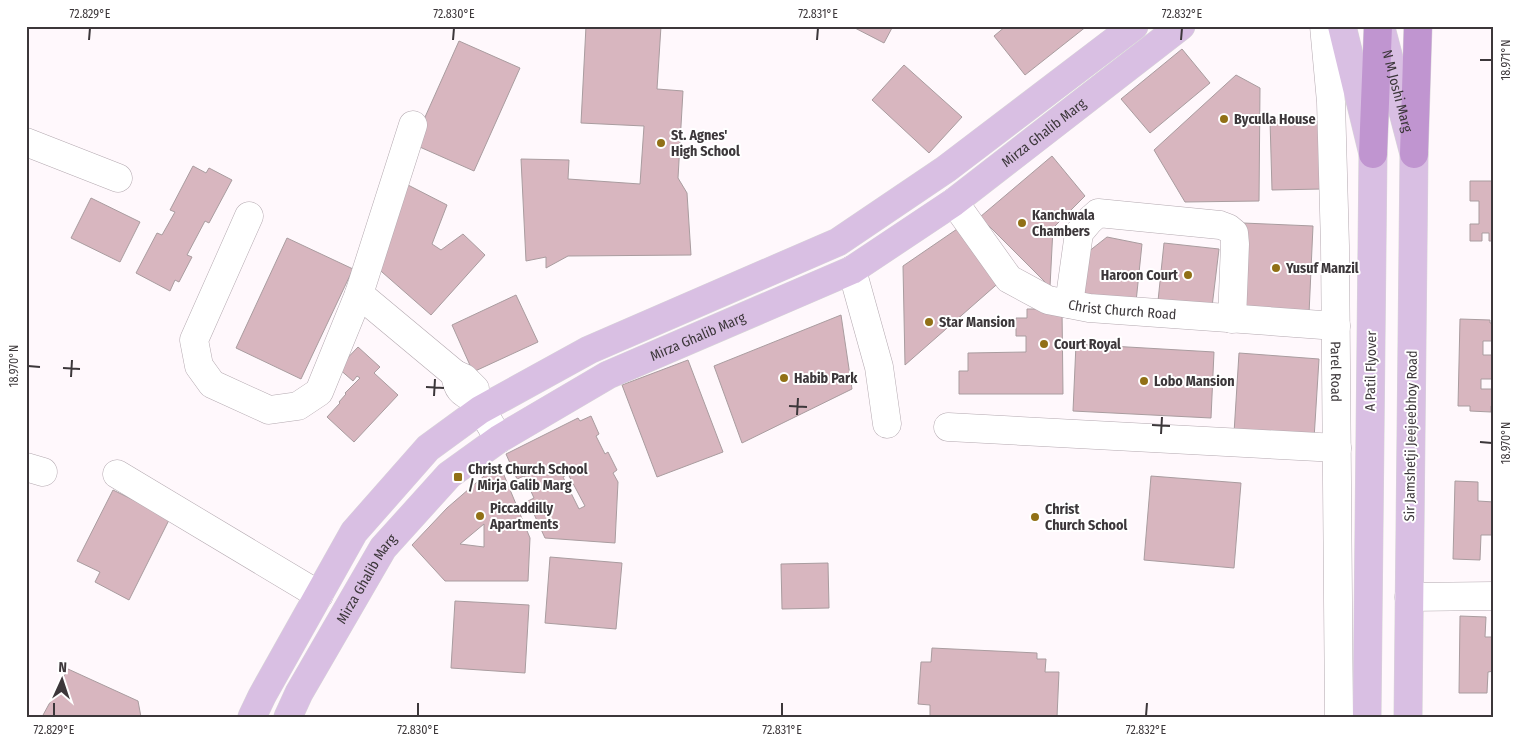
<svg xmlns="http://www.w3.org/2000/svg" width="1520" height="743" viewBox="0 0 1520 743" font-family="'Fira Sans Condensed',sans-serif">
<style>
.building{fill:#d8b6bf;stroke:#a99c9f;fill-rule:evenodd}
.lines{fill:none;stroke-linecap:round;stroke-linejoin:round}
.minor-casing{stroke:#b4a9b0;stroke-width:29}
.major-casing{stroke:#d8d7d8;stroke-width:29}
.highway-casing{stroke:#d8d7d8;stroke-width:29}
.minor{stroke:#fff;stroke-width:28}
.major{stroke:#d9bfe3;stroke-width:28}
.highway{stroke:#c095d0;stroke-width:28}
.ticks{fill:none;stroke:#3c373a;stroke-width:2}
.poi-dot{fill:#917016;stroke:#fff;stroke-width:2}
.labels{text-anchor:middle;dominant-baseline:central;stroke-width:4;stroke-linejoin:round;paint-order:stroke}
.street-label{font-size:14px;fill:#3c373a;stroke:#fff}
.poi-label{font-size:14px;font-weight:bold;fill:#3c373a;stroke:#fff;text-anchor:start}
.neatline{fill:none;stroke:#3c373a;stroke-width:2}
.ticks-label{font-size:12px;text-anchor:middle;fill:#3c373a}
</style>
<rect width="100%" height="100%" fill="#fff8fc"/>
<g class="building">
<path d="M 586,26 L 661,26 L 657,89 L 683,91 L 678,178 L 687,193 L 691,255 L 568,256 L 546,268 L 546,257 L 526,261 L 521,159 L 569,160 L 568,179 L 640,184 L 644,126 L 581,123 Z"/>
<path d="M 851,26 L 893,26 L 884,43 Z"/>
<path d="M 1006,26 L 1087,26 L 1025,75 L 994,36 Z"/>
<path d="M 459,41 L 520,68 L 474,171 L 413,144 Z"/>
<path d="M 1182,49 L 1210,83 L 1150,133 L 1121,99 Z"/>
<path d="M 904,65 L 962,117 L 929,153 L 872,100 Z"/>
<path d="M 1236,75 L 1260,88 L 1259,201 L 1185,202 L 1154,150 Z"/>
<path d="M 1320,118 L 1322,189 L 1272,190 L 1270,120 Z"/>
<path d="M 1052,156 L 1085,196 L 1053,228 L 1050,287 L 980,217 Z"/>
<path d="M 193,166 L 206,173 L 209,168 L 232,180 L 209,223 L 205,221 L 187,255 L 192,257 L 179,282 L 175,280 L 170,291 L 136,273 L 157,233 L 162,235 L 175,212 L 170,210 Z"/>
<path d="M 1470,181 L 1494,181 L 1494,241 L 1489,241 L 1489,233 L 1482,233 L 1482,241 L 1470,241 L 1470,224 L 1479,224 L 1479,201 L 1470,201 Z"/>
<path d="M 408,185 L 447,205 L 432,244 L 441,250 L 463,234 L 485,255 L 431,315 L 374,265 Z"/>
<path d="M 91,198 L 140,222 L 120,262 L 71,238 Z"/>
<path d="M 1243,223 L 1313,226 L 1309,314 L 1239,311 Z"/>
<path d="M 960,227 L 1003,279 L 905,365 L 903,266 Z"/>
<path d="M 1107,237 L 1142,244 L 1136,302 L 1084,296 L 1088,252 Z"/>
<path d="M 287,238 L 353,269 L 301,379 L 236,348 Z"/>
<path d="M 1164,243 L 1219,249 L 1212,307 L 1158,301 Z"/>
<path d="M 516,295 L 538,342 L 473,372 L 452,325 Z"/>
<path d="M 1027,309 L 1062,309 L 1063,394 L 959,394 L 959,371 L 968,371 L 968,353 L 1026,352 L 1026,336 L 1016,336 L 1016,318 L 1027,318 Z"/>
<path d="M 841,315 L 852,389 L 742,443 L 714,366 Z"/>
<path d="M 1460,319 L 1490,320 L 1490,323 L 1493,323 L 1492,341 L 1483,341 L 1483,355 L 1494,355 L 1494,379 L 1481,379 L 1481,389 L 1494,389 L 1494,406 L 1491,406 L 1491,412 L 1470,411 L 1470,406 L 1458,406 Z"/>
<path d="M 1076,344 L 1214,352 L 1211,418 L 1073,411 Z"/>
<path d="M 358,347 L 380,367 L 374,373 L 398,395 L 354,442 L 327,417 L 340,403 L 339,402 L 346,394 L 345,393 L 360,378 L 357,376 L 353,381 L 338,368 Z"/>
<path d="M 1239,353 L 1319,359 L 1314,439 L 1234,433 Z"/>
<path d="M 688,360 L 723,452 L 657,477 L 622,385 Z"/>
<path d="M 591,416 L 599,434 L 596,436 L 605,454 L 608,452 L 617,470 L 613,473 L 618,482 L 615,543 L 545,538 L 528,501 L 534,498 L 524,476 L 517,479 L 506,454 L 578,418 L 580,421 ZM 568,474 L 585,506 L 579,509 L 563,477 Z"/>
<path d="M 499,463 L 530,538 L 528,581 L 445,581 L 412,545 L 447,508 ZM 484,524 L 484,547 L 460,544 Z"/>
<path d="M 1151,476 L 1241,483 L 1234,568 L 1144,560 Z"/>
<path d="M 1455,481 L 1478,482 L 1478,501 L 1494,502 L 1494,535 L 1481,535 L 1480,560 L 1453,559 Z"/>
<path d="M 113,490 L 170,518 L 129,600 L 95,582 L 100,572 L 77,561 Z"/>
<path d="M 550,557 L 622,563 L 616,629 L 545,623 Z"/>
<path d="M 828,563 L 829,608 L 782,609 L 781,564 Z"/>
<path d="M 455,601 L 529,605 L 525,673 L 451,668 Z"/>
<path d="M 1460,616 L 1486,617 L 1485,637 L 1494,637 L 1494,671 L 1488,672 L 1487,693 L 1459,693 Z"/>
<path d="M 932,648 L 1037,653 L 1037,659 L 1046,659 L 1045,672 L 1059,672 L 1057,717 L 930,717 L 930,705 L 918,704 L 921,662 L 931,662 Z"/>
<path d="M 68,669 L 138,701 L 141,717 L 42,717 Z"/>
</g>
<g class="lines">
<g class="minor-casing">
<g id="minor">
<path id="s1" d="M 1324,26 L 1331,102 L 1335,246 L 1339,717"/>
<path d="M 26,142 L 118,178"/>
<path id="s2" d="M 954,202 L 1009,279 L 1048,300 L 1089,308 L 1336,326"/>
<path d="M 249,216 L 194,340 L 199,366 L 212,384 L 269,410 L 298,406 L 319,392 L 359,294 L 413,125"/>
<path d="M 852,270 L 879,367 L 887,424"/>
<path d="M 359,294 L 455,374"/>
<path d="M 1069,304 L 1079,233 L 1089,221 L 1098,213 L 1220,225 L 1228,228 L 1234,233 L 1235,244 L 1232,319"/>
<path d="M 475,399 C 461,393 457,389 455,374 L 464,378 L 475,389 L 475,399 L 499,439"/>
<path d="M 948,427 L 1337,448"/>
<path d="M 26,467 L 43,472"/>
<path d="M 117,474 L 319,595"/>
<path d="M 1409,597 L 1494,596"/>
</g>
</g>
<g class="major-casing">
<g id="major">
<path d="M 1342,26 L 1373,154 L 1367,717"/>
<path id="s3" d="M 1381,28 L 1414,154 L 1408,717"/>
<path d="M 252,717 L 262,696 L 354,532 L 428,448 L 480,410 L 589,350 L 838,242 L 946,169 L 1134,26"/>
<path id="s4" d="M 288,717 L 299,693 L 383,548 L 449,475 L 499,439 L 608,375 L 852,270 L 954,202 L 1181,26"/>
</g>
</g>
<g class="highway-casing">
<g id="highway">
<path d="M 1373,154 L 1378,26"/>
<path d="M 1414,154 L 1418,26"/>
</g>
</g>
<use href="#minor" class="minor"/>
<use href="#major" class="major"/>
<use href="#highway" class="highway"/>
</g>
<path class="ticks" d="M 89,40 L 90,28M 453,40 L 454,28M 817,40 L 818,28M 1181,40 L 1182,28M 1480,60 L 1492,60M 28,366 L 40,367M 63,368 L 80,369M 71,377 L 72,360M 426,387 L 444,388M 434,396 L 435,379M 789,406 L 807,407M 797,415 L 798,398M 1152,425 L 1170,426M 1161,434 L 1162,417M 1480,442 L 1492,443M 54,716 L 54,703M 418,716 L 418,703M 782,716 L 782,703M 1146,716 L 1147,703"/>
<g class="poi-dot">
<circle cx="1224" cy="119" r="5"/>
<circle cx="661" cy="143" r="5"/>
<circle cx="1022" cy="223" r="5"/>
<circle cx="1276" cy="268" r="5"/>
<circle cx="1188" cy="275" r="5"/>
<circle cx="929" cy="322" r="5"/>
<circle cx="1044" cy="344" r="5"/>
<circle cx="784" cy="378" r="5"/>
<circle cx="1144" cy="381" r="5"/>
<rect x="453" y="472" width="10" height="10" rx="2.5"/>
<circle cx="480" cy="516" r="5"/>
<circle cx="1035" cy="517" r="5"/>
</g>
<g class="labels">
<g class="street-label">
<text stroke="none"><textPath href="#s3" startOffset="65">N M Joshi Marg</textPath></text>
<text stroke="none"><textPath href="#s4" startOffset="982">Mirza Ghalib Marg</textPath></text>
<text stroke="none"><textPath href="#s2" startOffset="214">Christ Church Road</textPath></text>
<text stroke="none"><textPath href="#s4" startOffset="578">Mirza Ghalib Marg</textPath></text>
<text transform="translate(1371 371) rotate(-89)">A Patil Flyover</text>
<text stroke="none"><textPath href="#s1" startOffset="346">Parel Road</textPath></text>
<text transform="translate(1411 436) rotate(-89)">Sir Jamshetji Jeejeebhoy Road</text>
<text stroke="none"><textPath href="#s4" startOffset="159">Mirza Ghalib Marg</textPath></text>
</g>
<g class="poi-label">
<text x="1234" y="119">Byculla House</text>
<text x="671" y="135">St. Agnes'<tspan x="671" dy="16">High School</tspan></text>
<text x="1032" y="215">Kanchwala<tspan x="1032" dy="16">Chambers</tspan></text>
<text x="1286" y="268">Yusuf Manzil</text>
<text x="1178" y="275" text-anchor="end">Haroon Court</text>
<text x="939" y="322">Star Mansion</text>
<text x="1054" y="344">Court Royal</text>
<text x="794" y="378">Habib Park</text>
<text x="1154" y="381">Lobo Mansion</text>
<text x="468" y="469">Christ Church School<tspan x="468" dy="16">/ Mirja Galib Marg</tspan></text>
<text x="490" y="508">Piccaddilly<tspan x="490" dy="16">Apartments</tspan></text>
<text x="1045" y="509">Christ<tspan x="1045" dy="16">Church School</tspan></text>
</g>
</g>
<rect width="1520" height="743" fill="none" stroke="#ffffff" stroke-width="55"/>
<g transform="translate(62 680) rotate(3)" stroke="#ffffff" stroke-width="4" paint-order="stroke">
<path d="M0-4L9 19L0 12L-9 19Z" fill="#3c373a"/>
<text y="-8" font-size="14" font-weight="bold" text-anchor="middle" fill="#3c373a">N</text>
</g>
<rect x="28" y="28" width="1464" height="688" class="neatline"/>
<g class="ticks-label">
<text x="90" y="18">72.829°E</text>
<text x="454" y="18">72.830°E</text>
<text x="818" y="18">72.831°E</text>
<text x="1182" y="18">72.832°E</text>
<text transform="translate(1506 60) rotate(-90)" y="4">18.971°N</text>
<text transform="translate(14 366) rotate(-90)" y="4">18.970°N</text>
<text transform="translate(1506 443) rotate(-90)" y="4">18.970°N</text>
<text x="54" y="734">72.829°E</text>
<text x="418" y="734">72.830°E</text>
<text x="782" y="734">72.831°E</text>
<text x="1146" y="734">72.832°E</text>
</g>
</svg>
